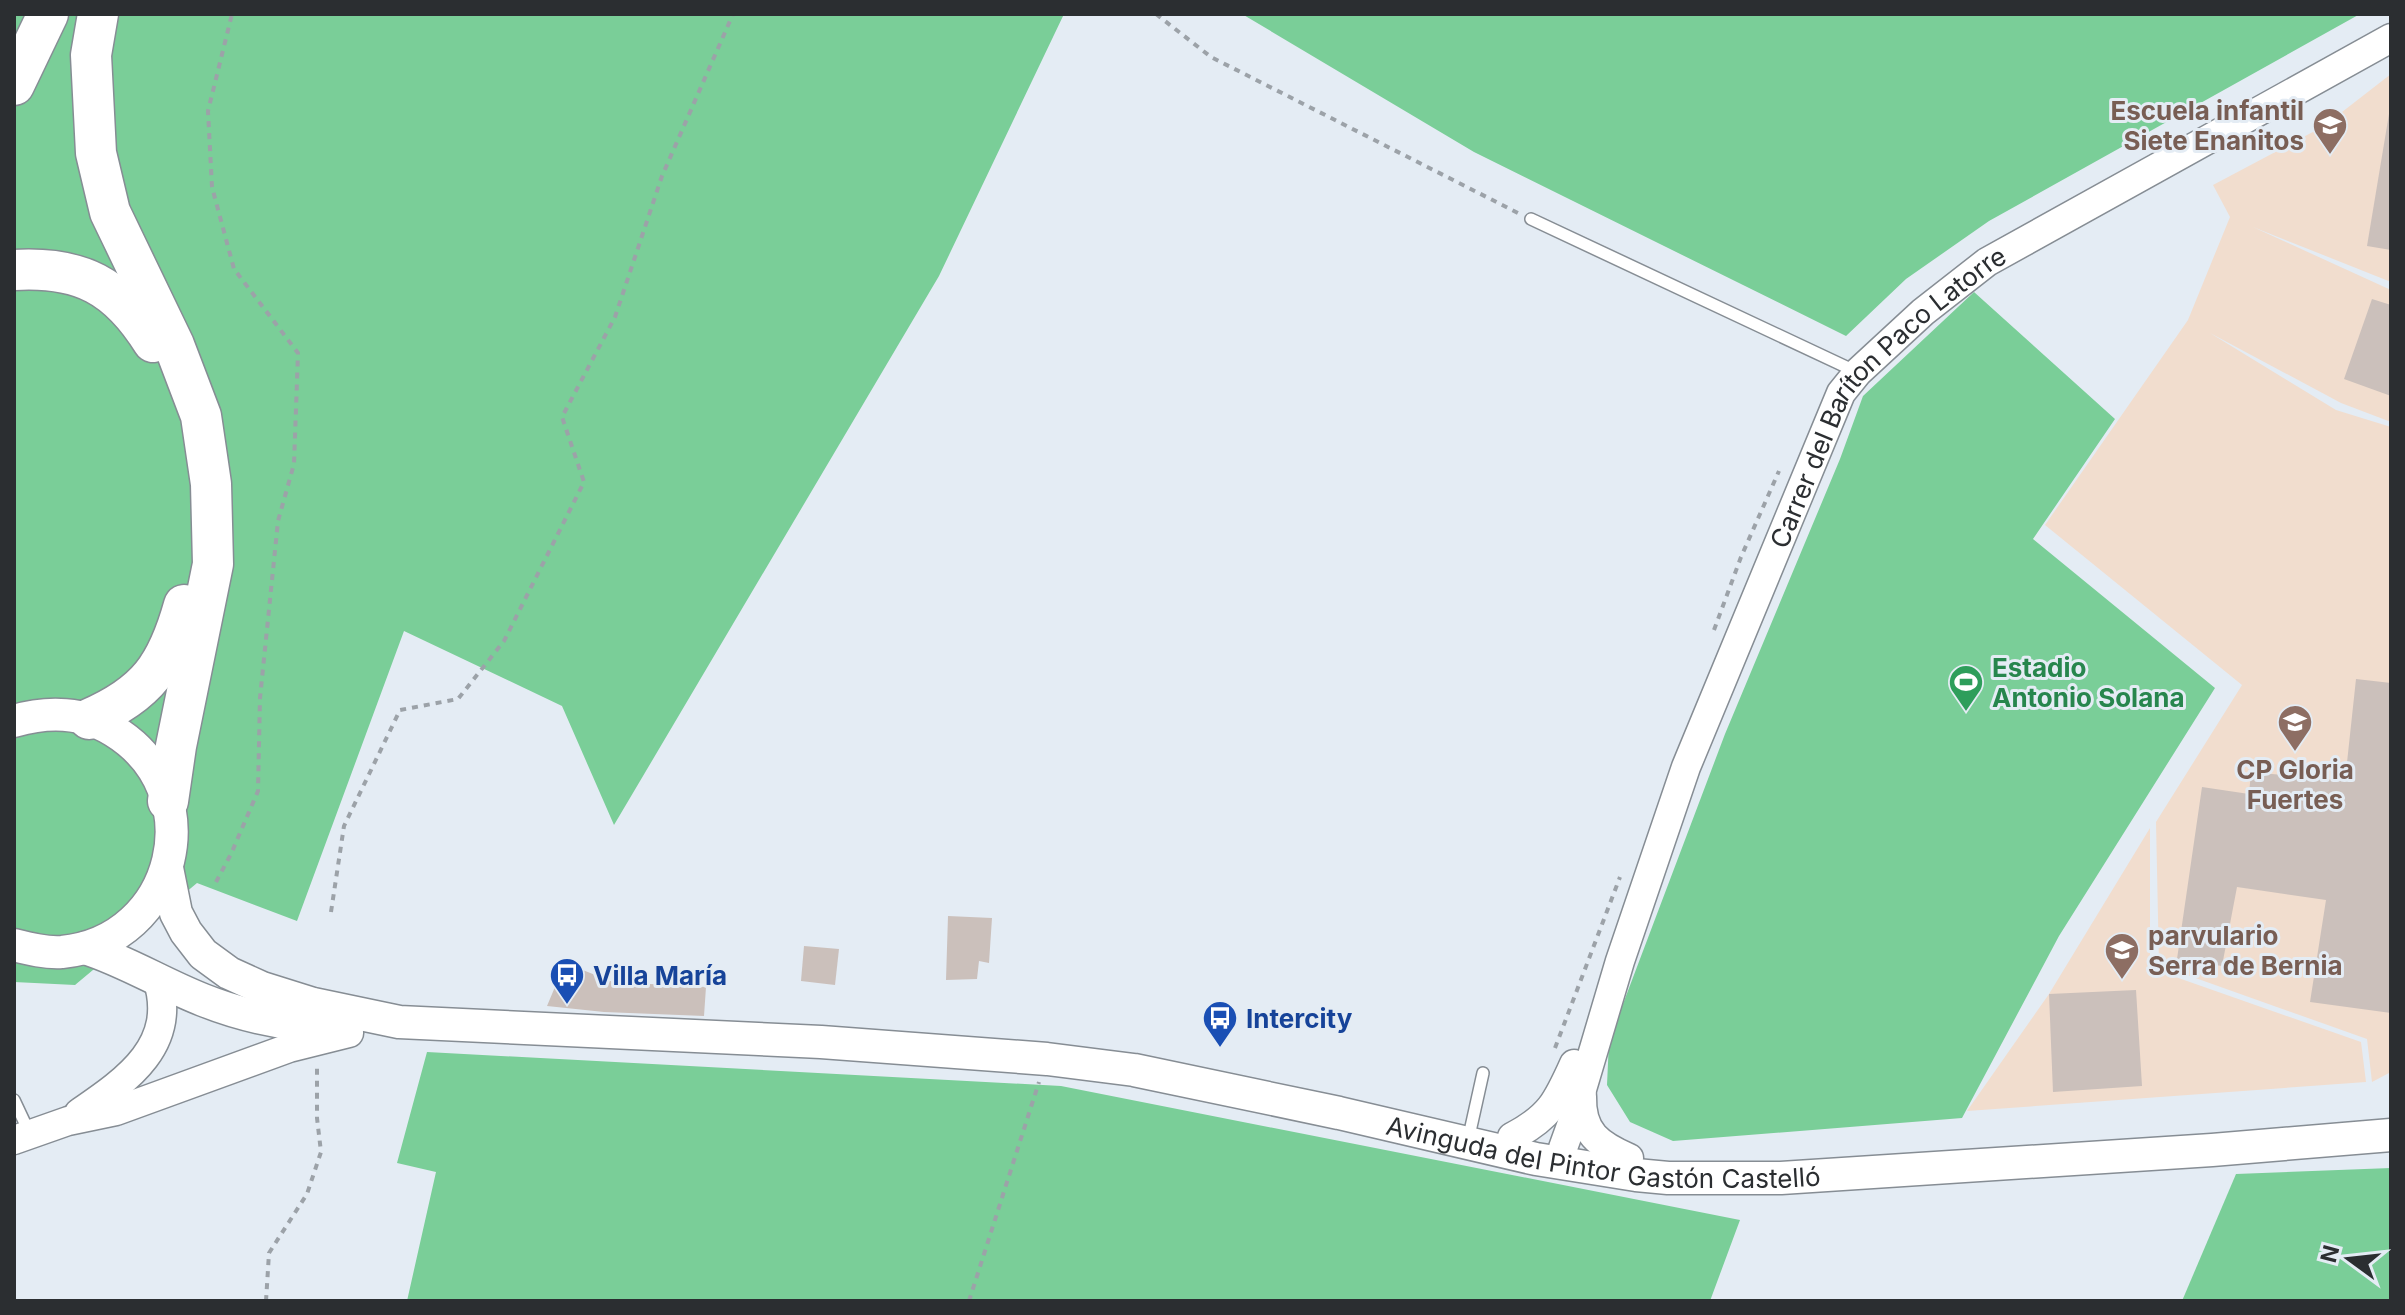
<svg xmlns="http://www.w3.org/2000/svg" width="2405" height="1315" viewBox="0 0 2405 1315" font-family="Inter,sans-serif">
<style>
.education{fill:#f1ddce}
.green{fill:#7ace98}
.building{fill:#cbc0bb}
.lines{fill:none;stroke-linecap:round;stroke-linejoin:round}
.service-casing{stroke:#868d94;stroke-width:14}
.tertiary-casing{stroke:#868d94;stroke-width:31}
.secondary-casing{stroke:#868d94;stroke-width:35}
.motorway-casing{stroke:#868d94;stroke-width:43}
.path{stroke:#9ca2a8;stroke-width:4;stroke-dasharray:6 6;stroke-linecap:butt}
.service{stroke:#fff;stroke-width:11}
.tertiary{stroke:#fff;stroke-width:28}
.secondary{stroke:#fff;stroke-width:32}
.motorway{stroke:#fff;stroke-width:40}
.labels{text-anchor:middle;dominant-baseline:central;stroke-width:6;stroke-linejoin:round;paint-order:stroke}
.education-label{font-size:26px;font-weight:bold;fill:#785e54;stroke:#e4ecf4;text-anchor:end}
.street-label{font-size:26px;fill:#2b2e31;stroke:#e4ecf4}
.leisure-label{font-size:26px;font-weight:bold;fill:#27864d;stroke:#e4ecf4;text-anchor:start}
.transit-label{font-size:26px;font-weight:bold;fill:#164399;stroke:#e4ecf4;text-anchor:start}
</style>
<rect width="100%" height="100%" fill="#e4ecf4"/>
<g class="education">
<path d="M 2391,74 L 2391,282 L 2253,227 L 2391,290 L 2391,422 L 2341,403 L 2210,333 L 2336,410 L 2391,427 L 2391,1072 L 2372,1082 L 2367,1039 L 2159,965 L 2156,822 L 2242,685 L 2045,525 L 2188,320 L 2230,217 L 2213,185 L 2324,126 Z"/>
<path d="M 2150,828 L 2150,968 L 2361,1042 L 2366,1082 L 1967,1111 L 2049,994 Z"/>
</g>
<g class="green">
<path d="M 14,14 L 1064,14 L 939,276 L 614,825 L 562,706 L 404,631 L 297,921 L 197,883 L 75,985 L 14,982 Z"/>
<path d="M 1242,14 L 2360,14 L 1989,221 L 1906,279 L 1846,336 L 1474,152 Z"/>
<path d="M 1974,292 L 2115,419 L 2033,539 L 2215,688 L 2059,936 L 1962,1118 L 1673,1141 L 1630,1122 L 1607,1085 L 1609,1041 L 1725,734 L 1840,459 L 1863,396 Z"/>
<path d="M 427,1052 L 1061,1086 L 1740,1220 L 1710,1301 L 407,1301 L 436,1172 L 397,1163 Z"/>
<path d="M 2391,1168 L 2391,1301 L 2182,1301 L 2236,1174 Z"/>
</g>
<g class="building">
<path d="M 2389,114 L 2391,114 L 2391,250 L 2367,246 Z"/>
<path d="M 2372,299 L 2391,305 L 2391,396 L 2344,379 Z"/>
<path d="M 2356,679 L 2391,683 L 2391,1013 L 2310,1002 L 2326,900 L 2237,887 L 2222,966 L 2177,959 L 2202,787 L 2249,794 L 2251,772 L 2345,781 Z"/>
<path d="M 948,916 L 992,918 L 989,963 L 979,961 L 977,979 L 946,980 Z"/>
<path d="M 804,946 L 839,949 L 835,985 L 801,981 Z"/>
<path d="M 565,963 L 613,982 L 706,987 L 704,1016 L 604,1012 L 547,1006 Z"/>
<path d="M 2136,990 L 2142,1086 L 2053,1092 L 2049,994 Z"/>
</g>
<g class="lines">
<g class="service-casing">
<g id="service">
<path d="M 1531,219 L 1857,372"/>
<path d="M 14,1100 L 30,1134"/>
<path d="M 1471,1127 L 1483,1073"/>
</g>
</g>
<g class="tertiary-casing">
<g id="tertiary">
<path d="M 1582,1096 C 1581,1133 1599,1145 1629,1158"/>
<path d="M 79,1113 C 127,1080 179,1045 157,978"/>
<path d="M 1512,1137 C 1550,1117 1557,1102 1574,1064"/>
<path d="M 14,1140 L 68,1121 L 116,1111 L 289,1048 L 349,1033"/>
<path id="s1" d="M 1563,1148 L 1572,1123 L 1620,961 L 1686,767 L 1841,393 L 1858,372 L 1923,312 L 1987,262 L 2391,38"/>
</g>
</g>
<g class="secondary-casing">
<g id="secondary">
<path d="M 14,721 C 48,711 84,712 114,731 C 213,792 177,941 62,952 C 46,953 30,949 14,945"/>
<path id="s2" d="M 167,868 L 176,913 L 186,932 L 203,954 L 229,973 L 262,988 L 313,1004 L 399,1022 L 821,1042 L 1047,1059 L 1134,1070 L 1339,1113 L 1536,1159 L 1636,1175 L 1668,1178 L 1781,1178 L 2212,1150 L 2391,1135"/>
<path d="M 85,948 C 126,961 162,984 203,1000 C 248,1018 298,1027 347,1028"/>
</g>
</g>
<g class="motorway-casing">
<g id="motorway">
<path d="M 98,14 L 91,55 L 96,153 L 110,212 L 174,345 L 201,416 L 211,484 L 213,564 L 176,746 L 168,801"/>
<path d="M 14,85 L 48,14"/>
<path d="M 14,270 C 81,266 118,286 153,342"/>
<path d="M 89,719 C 147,694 167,666 184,605"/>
</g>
</g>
<g class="path">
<path d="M 1156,14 L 1211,57 L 1518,213"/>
<path d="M 1714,630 L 1741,557 L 1779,471"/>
<path d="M 216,882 L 231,854 L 258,791 L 260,698 L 278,521 L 294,464 L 298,353 L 234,269 L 212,187 L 208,111 L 232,14"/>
<path d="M 331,912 L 344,826 L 400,710 L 458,699 L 504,641 L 584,482 L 562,417 L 615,317 L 662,176 L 733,14"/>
<path d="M 1555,1048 L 1620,877"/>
<path d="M 266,1301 L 269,1253 L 307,1194 L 321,1152 L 317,1118 L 317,1065"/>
<path d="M 969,1301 L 1039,1082"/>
</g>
<use href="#service" class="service"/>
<use href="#tertiary" class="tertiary"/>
<use href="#secondary" class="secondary"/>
<use href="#motorway" class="motorway"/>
</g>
<defs>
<g id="school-pin" transform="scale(1.8)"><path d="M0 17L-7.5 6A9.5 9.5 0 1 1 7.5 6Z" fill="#8d6e63" stroke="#e4ecf4"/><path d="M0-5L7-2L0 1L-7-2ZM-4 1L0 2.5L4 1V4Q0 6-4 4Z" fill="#fff"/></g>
<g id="stadium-pin" transform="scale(1.8)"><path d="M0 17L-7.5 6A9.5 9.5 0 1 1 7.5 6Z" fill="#2e9e5b" stroke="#e4ecf4"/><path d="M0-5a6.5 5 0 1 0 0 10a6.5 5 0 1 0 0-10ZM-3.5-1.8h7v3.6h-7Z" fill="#fff"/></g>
<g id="bus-pin" transform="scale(1.8)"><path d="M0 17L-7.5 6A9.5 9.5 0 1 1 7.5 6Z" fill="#1a4fb4" stroke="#e4ecf4"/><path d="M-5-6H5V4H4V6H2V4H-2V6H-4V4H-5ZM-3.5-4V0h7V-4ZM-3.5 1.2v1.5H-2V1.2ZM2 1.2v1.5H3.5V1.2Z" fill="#fff"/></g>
</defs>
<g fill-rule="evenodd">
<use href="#school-pin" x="2330" y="125"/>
<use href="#stadium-pin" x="1966" y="682"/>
<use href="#school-pin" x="2295" y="722"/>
<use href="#school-pin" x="2122" y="950"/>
<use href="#bus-pin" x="567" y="975"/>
<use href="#bus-pin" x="1220" y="1018"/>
</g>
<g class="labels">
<g class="education-label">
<text x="2304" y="110">Escuela infantil<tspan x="2304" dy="30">Siete Enanitos</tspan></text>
<text x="2295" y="769" text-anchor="middle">CP Gloria<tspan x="2295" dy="30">Fuertes</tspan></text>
<text x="2148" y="935" text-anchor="start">parvulario<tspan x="2148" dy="30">Serra de Bernia</tspan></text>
</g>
<g class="street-label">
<text stroke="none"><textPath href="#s1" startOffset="830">Carrer del Baríton Paco Latorre</textPath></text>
<text stroke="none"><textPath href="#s2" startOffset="1520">Avinguda del Pintor Gastón Castelló</textPath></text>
</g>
<g class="leisure-label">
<text x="1992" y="667">Estadio<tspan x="1992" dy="30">Antonio Solana</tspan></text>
</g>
<g class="transit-label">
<text x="593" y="975">Villa María</text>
<text x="1246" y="1018">Intercity</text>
</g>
</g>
<rect width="2405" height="1315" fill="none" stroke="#2b2e31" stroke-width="32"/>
<g transform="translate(2349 1259) rotate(285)" stroke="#e4ecf4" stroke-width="6" paint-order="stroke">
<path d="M0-6L14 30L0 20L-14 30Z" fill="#2b2e31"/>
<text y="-12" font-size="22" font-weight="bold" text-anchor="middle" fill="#2b2e31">N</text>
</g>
</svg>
